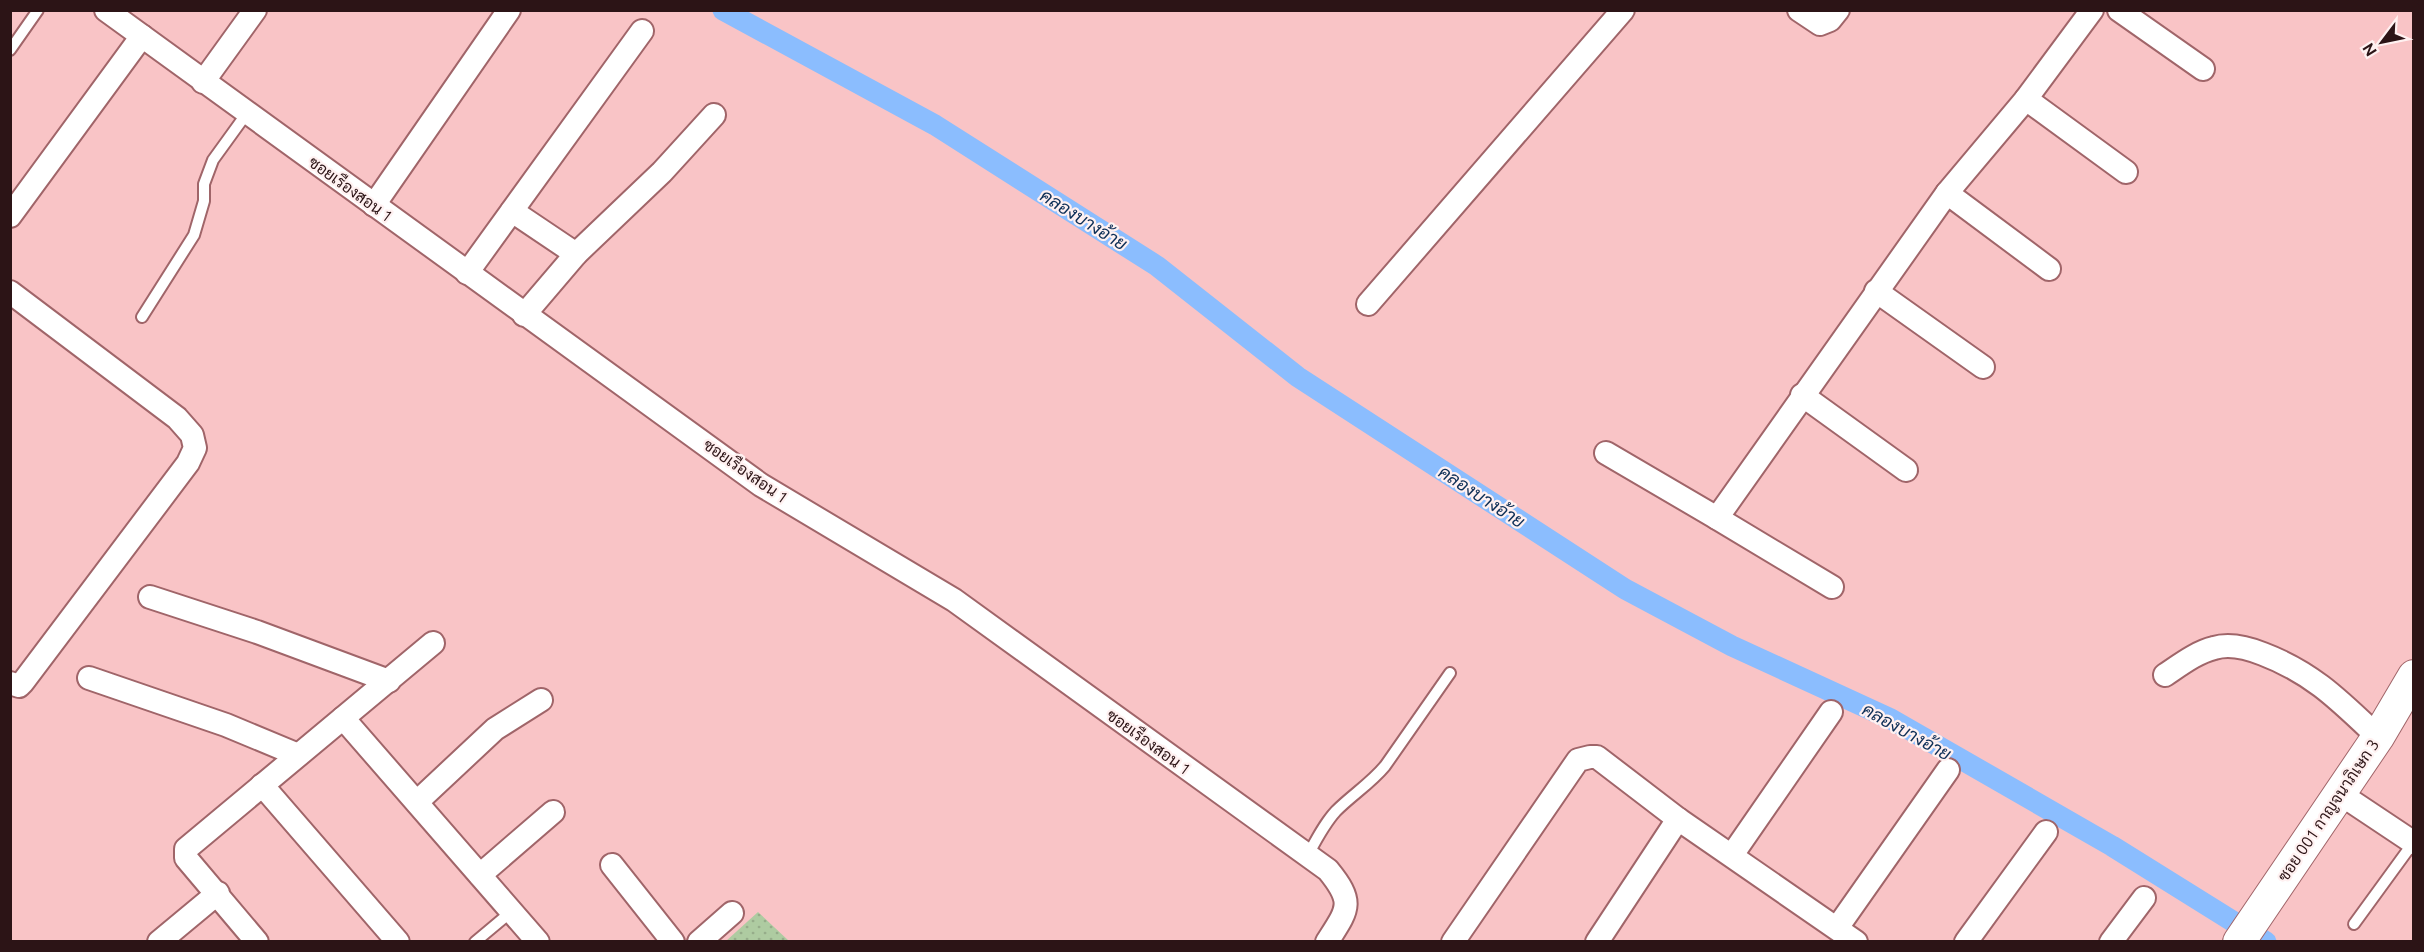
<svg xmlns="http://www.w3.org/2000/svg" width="2424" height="952" viewBox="0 0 2424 952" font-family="Ubuntu,Sarabun,sans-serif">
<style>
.grass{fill:url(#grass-dots)}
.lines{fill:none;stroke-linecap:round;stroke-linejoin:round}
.canal{stroke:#8bbdfe;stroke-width:21}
.lane-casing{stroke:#a06569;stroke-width:14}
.street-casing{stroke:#a06569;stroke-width:26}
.secondary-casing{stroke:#a06569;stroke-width:34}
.lane{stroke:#fff;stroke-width:10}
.street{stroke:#fff;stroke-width:22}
.secondary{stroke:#fff;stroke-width:32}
.labels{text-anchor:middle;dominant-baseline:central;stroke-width:4.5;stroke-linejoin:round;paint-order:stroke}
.street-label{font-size:16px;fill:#2c1416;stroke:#fff1f1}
.water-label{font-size:18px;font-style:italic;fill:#0e2f57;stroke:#fff1f1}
</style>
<defs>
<pattern id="grass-dots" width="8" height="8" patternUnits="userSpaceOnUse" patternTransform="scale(1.5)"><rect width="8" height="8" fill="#aecba1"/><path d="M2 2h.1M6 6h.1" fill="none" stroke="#96ad8a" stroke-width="1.8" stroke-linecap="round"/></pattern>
</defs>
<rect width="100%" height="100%" fill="#f9c4c6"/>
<path class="grass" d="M 758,912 L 789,941 L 726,941 Z"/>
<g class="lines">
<path class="canal" d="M 723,10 L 935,125 L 1157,266 L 1298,377 L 1625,589 L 1732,646 L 1891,719 L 2112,846 L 2266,942"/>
<g class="lane-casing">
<g id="lane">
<path d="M 10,50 L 38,10"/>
<path d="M 142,317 L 194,235 L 204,201 L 204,184 L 213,160 L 247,113"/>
<path d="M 1308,855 C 1316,840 1324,824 1336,811 C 1352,795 1371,783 1385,766 L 1450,673"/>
<path d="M 2354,924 L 2413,843"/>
<path d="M 475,942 L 512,911"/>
</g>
</g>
<g class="street-casing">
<g id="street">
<path d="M 106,10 L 761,485 L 954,600 L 1328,870 C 1355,903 1348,909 1327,942"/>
<path d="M 1799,10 L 1820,24 L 1830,20 L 1838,10"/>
<path d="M 2119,10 L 2203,69"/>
<path d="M 203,82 L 255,10"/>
<path d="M 2026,99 L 2126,172"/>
<path d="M 1947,193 L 2049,269"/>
<path d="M 374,205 L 509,10"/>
<path d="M 512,211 L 576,254"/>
<path d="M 10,216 L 142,36"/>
<path d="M 467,273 L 642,31"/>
<path d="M 1876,291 L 1983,367"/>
<path d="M 10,292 L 177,418 L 192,435 L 195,448 L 188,463 L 23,682 L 19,686 L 10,683"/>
<path d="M 1368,304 L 1623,10"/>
<path d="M 524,315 L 576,254 L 662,172 L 714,115"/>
<path d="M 1802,395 L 1906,470"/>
<path d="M 1606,453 L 1717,518"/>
<path d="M 1832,587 L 1717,518 L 1947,193 L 2026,99 L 2092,10"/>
<path d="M 150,597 L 257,632 L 389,681"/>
<path d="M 2165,675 C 2180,665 2197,652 2214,648 C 2230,643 2248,648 2263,654 C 2313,673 2340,701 2378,737"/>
<path d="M 89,678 L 226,725 L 298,755"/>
<path d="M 343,718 L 538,942"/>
<path d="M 262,785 L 398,942"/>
<path d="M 2339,793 L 2414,843"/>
<path d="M 417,802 L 495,729 L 541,700"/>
<path d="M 1732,855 L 1831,712"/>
<path d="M 612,865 L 673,942"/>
<path d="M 480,875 L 553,812"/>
<path d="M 1837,928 L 1948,770"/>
<path d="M 159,942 L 218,893"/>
<path d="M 257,942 L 186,858 L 186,849 L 433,643"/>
<path d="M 699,942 L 732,913"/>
<path d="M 1453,942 L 1578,760 L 1590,757 L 1597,757 L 1678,819 L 1856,942"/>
<path d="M 1597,942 L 1678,819"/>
<path d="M 1966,942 L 2046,832"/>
<path d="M 2111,942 L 2144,898"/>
</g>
</g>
<g class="secondary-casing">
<path id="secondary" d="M 2239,942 L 2378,737 L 2414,676"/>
</g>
<use href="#lane" class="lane"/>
<use href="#street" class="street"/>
<use href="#secondary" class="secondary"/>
</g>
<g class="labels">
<g class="street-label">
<text transform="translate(351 189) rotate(36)">ซอยเรืองสอน 1</text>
<text transform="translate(746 471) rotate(35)">ซอยเรืองสอน 1</text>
<text transform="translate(1149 742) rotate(36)">ซอยเรืองสอน 1</text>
<text transform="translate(2328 810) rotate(-56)">ซอย 001 กาญจนาภิเษก 3</text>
</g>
<g class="water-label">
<text transform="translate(1084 219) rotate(32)">คลองบางอ้าย</text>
<text transform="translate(1482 496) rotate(33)">คลองบางอ้าย</text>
<text transform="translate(1907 731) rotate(29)">คลองบางอ้าย</text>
</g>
</g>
<rect width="2424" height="952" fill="none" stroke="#2c1416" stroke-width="24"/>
<g transform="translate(2382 42) rotate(238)" stroke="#fff1f1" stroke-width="4.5" paint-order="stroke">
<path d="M0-4.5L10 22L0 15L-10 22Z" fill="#2c1416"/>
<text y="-9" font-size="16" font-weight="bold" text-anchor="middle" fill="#2c1416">N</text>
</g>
</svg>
